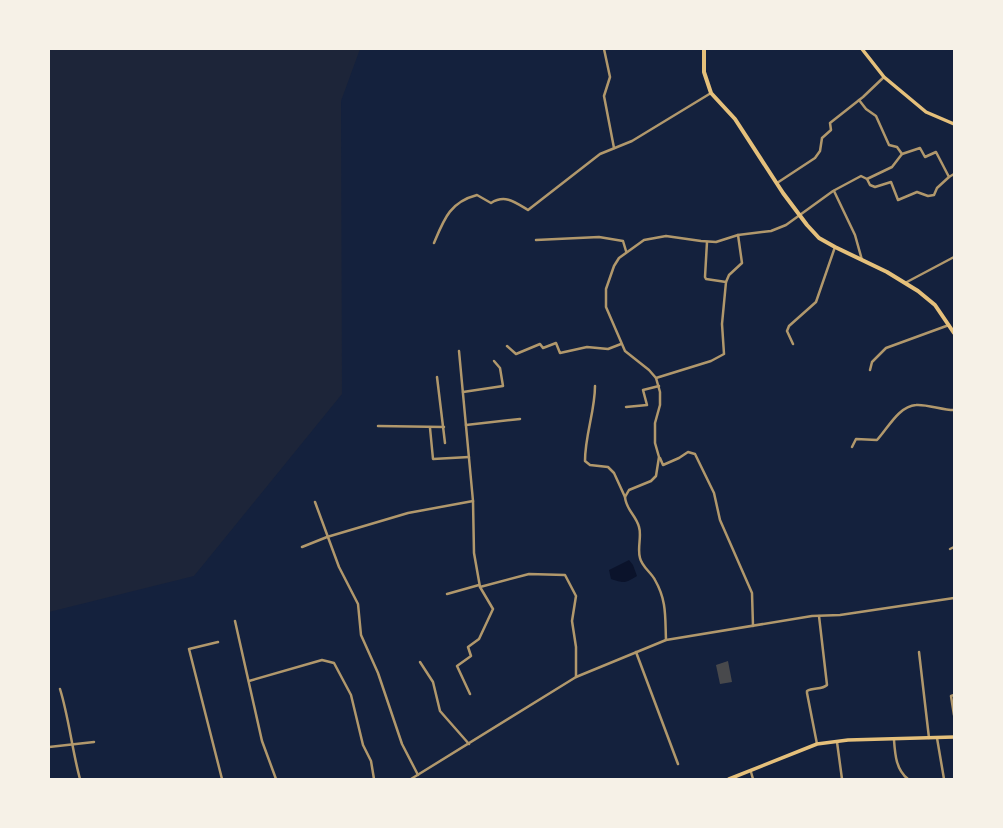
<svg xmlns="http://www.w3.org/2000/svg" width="1003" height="828" viewBox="0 0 1003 828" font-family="Poppins,sans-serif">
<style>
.green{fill:#1d2539}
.water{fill:#0b132b}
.building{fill:#48494c}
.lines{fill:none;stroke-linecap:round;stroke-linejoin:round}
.minor{stroke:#b1986c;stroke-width:2.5}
.secondary{stroke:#e5c07b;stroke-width:3.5}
.primary{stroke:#e5c07b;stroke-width:4}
</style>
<rect width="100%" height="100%" fill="#14213d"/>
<path class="green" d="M 49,49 L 360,49 L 341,101 L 342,394 L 194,576 L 49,612 Z"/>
<path class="water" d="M 629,560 L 633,565 L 637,576 C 624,584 624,583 611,579 L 609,570 Z"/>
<path class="building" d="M 728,661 L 732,682 L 720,684 L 716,665 Z"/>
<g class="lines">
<g class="minor">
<path d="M 604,49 L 610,77 L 604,96 L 614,148"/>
<path d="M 859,100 L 866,109 L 876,116 L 889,145 L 897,147 L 902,154"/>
<path d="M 867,179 L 870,185 L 875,187 L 891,182 L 898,200 L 917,192 L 928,196 L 934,195 L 937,188 L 949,177"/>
<path d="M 777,183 L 815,158 L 820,151 L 822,138 L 831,130 L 830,123 L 863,97 L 884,77"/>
<path d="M 834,191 L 855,235 L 862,260"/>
<path d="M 536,240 L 599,237 L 623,241 L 626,251"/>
<path d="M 434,243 C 444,219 450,202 477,195 L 491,203 C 505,194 515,202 528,210 L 600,154 L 632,141 L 711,93"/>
<path d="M 726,282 L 729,275 L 742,263 L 738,235"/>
<path d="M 905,283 L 954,257"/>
<path d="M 793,344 L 787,331 L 789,326 L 816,302 L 835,247"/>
<path d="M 507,346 L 516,354 L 540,344 L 543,348 L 556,343 L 560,353 L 587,347 L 608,349 L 621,344"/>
<path d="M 459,351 L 473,501 L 474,553 L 480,587 L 493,609 L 479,639 L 468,647 L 471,656 L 457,666 L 470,694"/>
<path d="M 870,370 L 872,362 L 886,348 L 949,325"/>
<path d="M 437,377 L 445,443"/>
<path d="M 656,378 L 711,361 L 724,354 L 722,324 L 726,282 L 706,279 L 705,277 L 707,242"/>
<path d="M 595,386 C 595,411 585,435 585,461 L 590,465 L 608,467 L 614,473 L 625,497"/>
<path d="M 463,392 L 503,386 L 500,368 L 494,361"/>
<path d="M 626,407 L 647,405 L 643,390 L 659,386"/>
<path d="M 466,425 L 520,419"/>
<path d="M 378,426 L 444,427"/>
<path d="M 430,428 L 433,459 L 469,457"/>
<path d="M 852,447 L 856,439 L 877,440 C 888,428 899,406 916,405 C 927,404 942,410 954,410"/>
<path d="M 660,458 L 663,465 L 679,458 L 688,452 L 695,454 L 714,493 L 720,520 L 752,593 L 753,626"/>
<path d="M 315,502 L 339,567 L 358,604 L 361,635 L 378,673 L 402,744 L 418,775"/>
<path d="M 302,547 L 327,537 L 408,513 L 473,501"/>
<path d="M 950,549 L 954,547"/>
<path d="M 480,587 L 529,574 L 565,575 L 576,596 L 572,621 L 576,647 L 576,677"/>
<path d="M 447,594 L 479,585"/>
<path d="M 235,621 L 262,741 L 276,779"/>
<path d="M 666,640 C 665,617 667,601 655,580 C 651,572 642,567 640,558 C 637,548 642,536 639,527 C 636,515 626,510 625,497 L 629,490 L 651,481 L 656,476 L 659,457 L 655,443 L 655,423 L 660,405 L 660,392 L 656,378 L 649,370 L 625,351 L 606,307 L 606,289 L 614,266 L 619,258 L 644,240 L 666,236 L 701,241 L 716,242 L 738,235 L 771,231 L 786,225 L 833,191 L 861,176 L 867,179 L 892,167 L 902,154 L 920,148 L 925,157 L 936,152 L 949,177 L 954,174"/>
<path d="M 218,642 L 189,649 L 222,779"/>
<path d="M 636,652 L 678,764"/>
<path d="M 919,652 L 929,738"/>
<path d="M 420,662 L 433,682 L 440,711 L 469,744"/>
<path d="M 249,681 L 322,660 L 334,663 L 351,695 L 363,745 L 371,761 L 374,779"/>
<path d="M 60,689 C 69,718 72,750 80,779"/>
<path d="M 954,695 L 951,696 L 954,715"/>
<path d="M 937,738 L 944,779"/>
<path d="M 894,740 C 895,754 896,770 908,779"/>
<path d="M 837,742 L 842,779"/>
<path d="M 817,744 L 807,693 L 807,691 C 813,687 822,690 827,685 L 819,616"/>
<path d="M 49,747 L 94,742"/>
<path d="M 751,772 L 753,779"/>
<path d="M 411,779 L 576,677 L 666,640 L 812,616 L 840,615 L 954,598"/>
</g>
<g class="secondary">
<path d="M 862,49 L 884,77 L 926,112 L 954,124"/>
<path d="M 729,779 L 817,744 L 848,740 L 954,737"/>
</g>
<path class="primary" d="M 704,49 L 704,72 L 711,93 L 735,119 L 783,193 L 807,225 L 819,238 L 835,247 L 887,272 L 918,291 L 935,305 L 954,333"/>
</g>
<rect width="1003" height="828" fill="none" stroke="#f6f1e7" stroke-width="100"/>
</svg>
